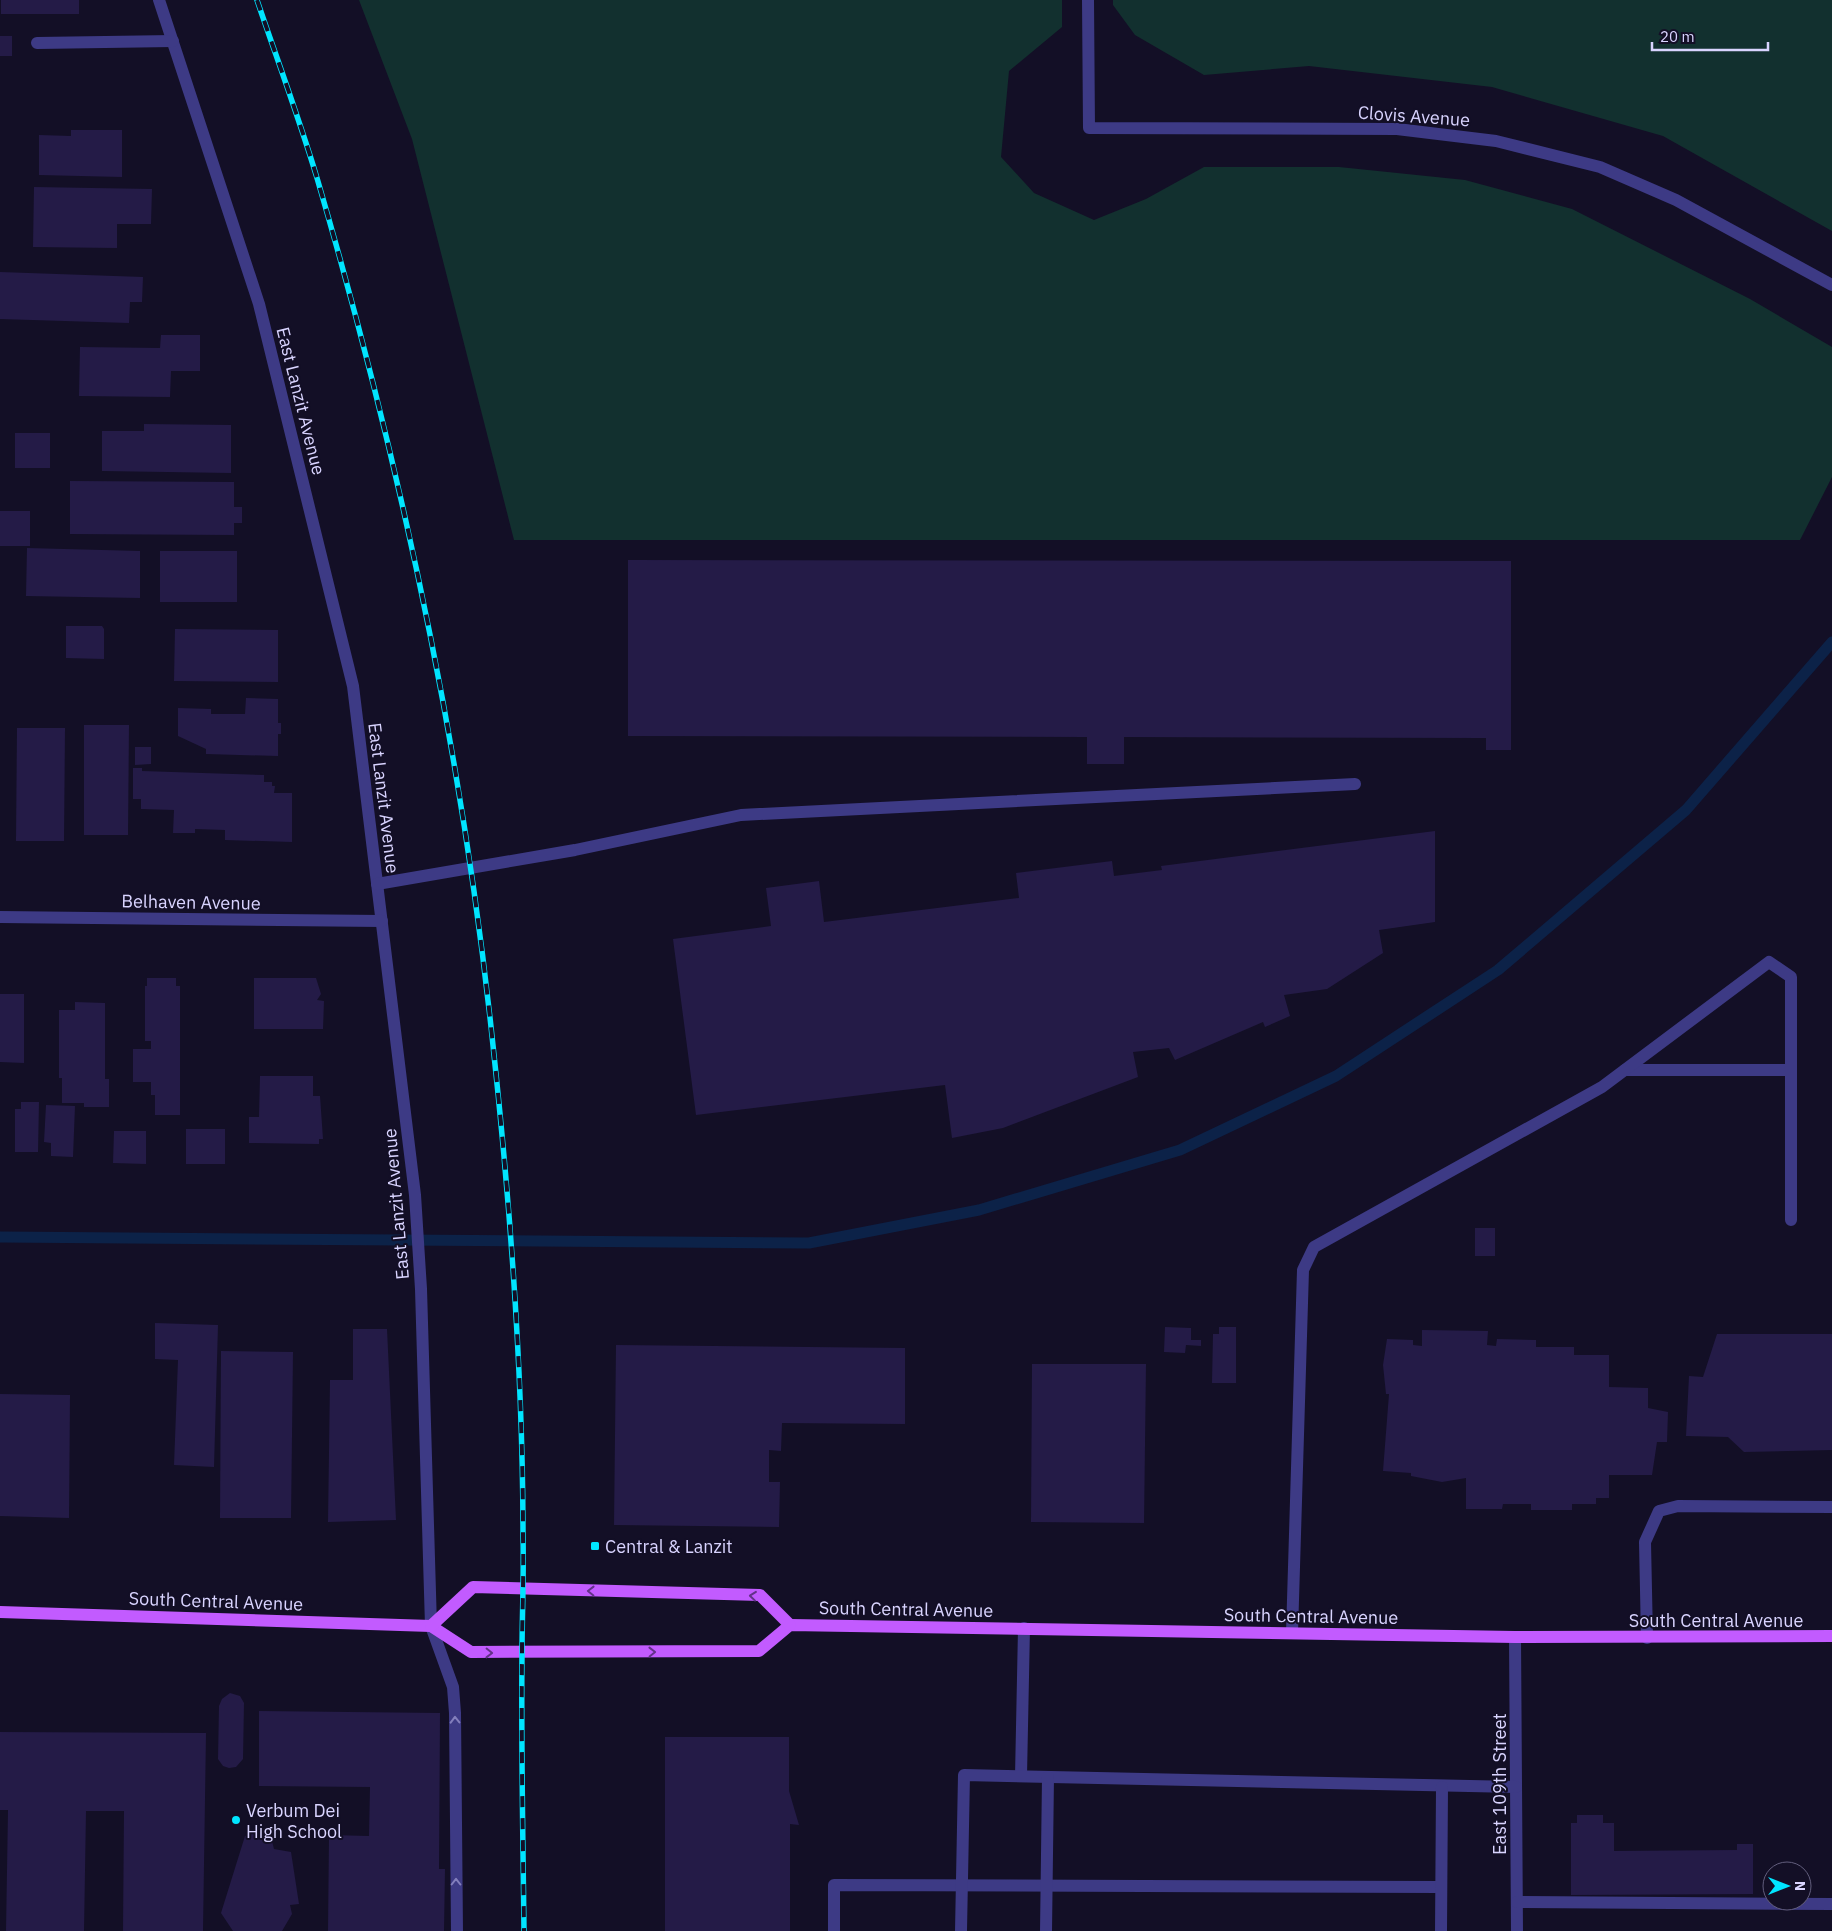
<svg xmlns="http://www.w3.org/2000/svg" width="1832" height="1931" viewBox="0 0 1832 1931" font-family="'IBM Plex Sans',sans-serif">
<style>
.green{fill:#12302f}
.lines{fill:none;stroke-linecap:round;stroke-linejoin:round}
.stream{stroke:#0c2248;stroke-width:11}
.building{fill:#241b47}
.minor{stroke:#3d3a85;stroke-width:12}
.major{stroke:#c25bff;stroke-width:12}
.rail-casing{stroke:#00e5ff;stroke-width:5.5}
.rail{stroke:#130f26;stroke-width:4;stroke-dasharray:11;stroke-linecap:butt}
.oneway{stroke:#623188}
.oneway2{stroke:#837fbc}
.poi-dot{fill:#00e5ff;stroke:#130f26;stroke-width:2}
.labels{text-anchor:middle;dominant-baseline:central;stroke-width:4;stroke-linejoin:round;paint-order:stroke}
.street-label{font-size:18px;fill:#d9d4ff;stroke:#130f26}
.poi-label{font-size:18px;fill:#d9d4ff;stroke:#130f26;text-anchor:start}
</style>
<rect width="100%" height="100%" fill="#130f26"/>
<g class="green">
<path d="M 359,0 L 1062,0 L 1062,27 L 1009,71 L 1001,157 L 1034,193 L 1094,220 L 1146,199 L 1204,167 L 1339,167 L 1465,180 L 1572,209 L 1750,299 L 1832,347 L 1832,477 L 1800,540 L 514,540 L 412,139 Z"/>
<path d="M 1113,0 L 1832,0 L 1832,231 L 1663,136 L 1492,87 L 1309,66 L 1204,75 L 1135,35 L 1113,5 Z"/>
</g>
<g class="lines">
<path class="stream" d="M 0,1237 L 809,1243 L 979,1210 L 1180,1150 L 1336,1076 L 1498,970 L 1686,810 L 1832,642"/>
</g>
<g class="building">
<rect x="1" y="0" width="78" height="14"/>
<rect x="0" y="36" width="12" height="20"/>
<path d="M 71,130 L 122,130 L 122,177 L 39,175 L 39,135 L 71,136 Z"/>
<path d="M 34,187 L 152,189 L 151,224 L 117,224 L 117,248 L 33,247 Z"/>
<path d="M 0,272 L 143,277 L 142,302 L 130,302 L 129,323 L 0,319 Z"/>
<path d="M 161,335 L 200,335 L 200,371 L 171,371 L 170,397 L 79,396 L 80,347 L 160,348 Z"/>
<path d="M 144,424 L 231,425 L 231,473 L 102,471 L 102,431 L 144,431 Z"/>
<rect x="15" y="433" width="35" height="35"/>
<path d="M 70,481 L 234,482 L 234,507 L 242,507 L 242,523 L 234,523 L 234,535 L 70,534 Z"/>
<rect x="0" y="511" width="30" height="35"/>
<path d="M 27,548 L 140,551 L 140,598 L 26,596 Z"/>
<rect x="160" y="551" width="77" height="51"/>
<path d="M 628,560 L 1511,561 L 1511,750 L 1486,750 L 1486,738 L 1124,737 L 1124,764 L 1087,764 L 1087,737 L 628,736 Z"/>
<path d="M 66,626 L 102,626 L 104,629 L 104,659 L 66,658 Z"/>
<path d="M 175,629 L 278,630 L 278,682 L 174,681 Z"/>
<path d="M 246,698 L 278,699 L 278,723 L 281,723 L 281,734 L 278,734 L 278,756 L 206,754 L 206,749 L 178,736 L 178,708 L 211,709 L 211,714 L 245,714 Z"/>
<path d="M 84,725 L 129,725 L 128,835 L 84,835 Z"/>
<path d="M 17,728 L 65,728 L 64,841 L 16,841 Z"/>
<path d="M 135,747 L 151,747 L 151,764 L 135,765 Z"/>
<path d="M 133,768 L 142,768 L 142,771 L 264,775 L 264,782 L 272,782 L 272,786 L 275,786 L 274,793 L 292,793 L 292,842 L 225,840 L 225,830 L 195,829 L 195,833 L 173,833 L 174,810 L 141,809 L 141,799 L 133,799 Z"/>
<path d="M 1435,831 L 1435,922 L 1379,930 L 1383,953 L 1327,989 L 1284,995 L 1290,1016 L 1265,1027 L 1263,1022 L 1175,1060 L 1169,1048 L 1133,1052 L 1138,1077 L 1003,1128 L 952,1138 L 945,1085 L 696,1115 L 673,939 L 771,926 L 766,888 L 819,881 L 824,922 L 1019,898 L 1016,873 L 1112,861 L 1114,876 L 1162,870 L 1161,866 Z"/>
<path d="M 147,978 L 176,978 L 176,986 L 180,986 L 180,1115 L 155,1115 L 155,1095 L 151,1095 L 151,1082 L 133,1082 L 133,1049 L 151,1049 L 151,1041 L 145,1041 L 145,986 L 147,986 Z"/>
<path d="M 254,978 L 316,978 L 321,994 L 317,1000 L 324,1001 L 323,1029 L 254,1029 Z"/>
<path d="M 0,994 L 24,994 L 24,1063 L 0,1062 Z"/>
<path d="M 75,1002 L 105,1003 L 105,1079 L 109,1079 L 109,1107 L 84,1107 L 84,1103 L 62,1103 L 62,1078 L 59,1078 L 59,1010 L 75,1010 Z"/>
<path d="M 260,1076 L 313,1076 L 313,1096 L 320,1096 L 323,1139 L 319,1139 L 319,1144 L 249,1143 L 249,1117 L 259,1117 Z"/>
<path d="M 21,1102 L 39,1102 L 38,1152 L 15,1152 L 15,1109 L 21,1109 Z"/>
<path d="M 46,1105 L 75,1106 L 73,1157 L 51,1156 L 51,1143 L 44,1142 Z"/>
<rect x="186" y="1129" width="39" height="35"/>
<path d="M 114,1131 L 146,1131 L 146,1164 L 113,1163 Z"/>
<rect x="1475" y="1228" width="20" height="28"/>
<path d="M 155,1323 L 218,1325 L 214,1467 L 174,1465 L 178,1360 L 155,1359 Z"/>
<path d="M 1165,1327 L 1191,1328 L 1191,1340 L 1201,1340 L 1201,1346 L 1186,1345 L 1185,1353 L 1164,1352 Z"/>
<path d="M 1219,1327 L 1236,1327 L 1236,1383 L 1212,1383 L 1213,1334 L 1219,1334 Z"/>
<path d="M 353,1329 L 387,1329 L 396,1520 L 328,1522 L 330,1380 L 353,1380 Z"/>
<path d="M 1422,1330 L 1488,1331 L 1487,1345 L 1496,1346 L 1497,1339 L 1536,1340 L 1536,1347 L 1574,1347 L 1574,1355 L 1609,1355 L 1609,1387 L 1648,1388 L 1648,1408 L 1668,1412 L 1667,1442 L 1657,1442 L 1652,1475 L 1609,1475 L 1609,1498 L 1596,1498 L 1596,1504 L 1572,1504 L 1572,1510 L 1531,1510 L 1531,1504 L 1503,1504 L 1502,1509 L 1466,1509 L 1466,1478 L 1442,1482 L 1411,1476 L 1411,1473 L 1383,1471 L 1389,1394 L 1386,1394 L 1383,1365 L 1387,1339 L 1413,1340 L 1413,1345 L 1422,1346 Z"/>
<path d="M 1717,1334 L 1832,1334 L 1832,1450 L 1744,1452 L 1728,1437 L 1686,1436 L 1689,1376 L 1703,1377 Z"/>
<path d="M 616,1345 L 905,1348 L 905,1424 L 782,1423 L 781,1451 L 769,1450 L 769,1482 L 780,1482 L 779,1527 L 614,1525 Z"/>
<path d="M 221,1351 L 293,1352 L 291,1518 L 220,1518 Z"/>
<path d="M 1032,1364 L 1146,1364 L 1144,1523 L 1031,1522 Z"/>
<path d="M 0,1394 L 70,1395 L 69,1518 L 0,1516 Z"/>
<path d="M 230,1693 L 240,1696 L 244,1703 L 243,1759 L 236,1767 L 229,1768 L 223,1766 L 218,1759 L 219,1706 L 222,1699 Z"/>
<path d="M 259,1711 L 440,1713 L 439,1869 L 445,1869 L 444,1931 L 328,1931 L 329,1835 L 369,1836 L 370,1787 L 259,1786 Z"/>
<path d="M 0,1732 L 206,1733 L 203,1931 L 123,1931 L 124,1811 L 86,1811 L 84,1931 L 6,1931 L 8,1810 L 0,1810 Z"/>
<path d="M 665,1737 L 789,1737 L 789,1791 L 799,1825 L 790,1824 L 790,1931 L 665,1931 Z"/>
<path d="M 1577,1815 L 1603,1815 L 1603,1823 L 1614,1823 L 1614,1851 L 1737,1850 L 1737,1844 L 1753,1844 L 1753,1894 L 1571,1895 L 1571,1823 L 1577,1823 Z"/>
<path d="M 258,1832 L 271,1837 L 274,1849 L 291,1852 L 299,1904 L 290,1905 L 292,1914 L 282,1931 L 233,1931 L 221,1913 L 245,1836 Z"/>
</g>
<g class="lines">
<g class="minor">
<path d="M 159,0 L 259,304 L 353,686 L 415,1195 L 421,1289 L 431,1626 L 453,1687 L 455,1713 L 457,1931"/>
<path d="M 1088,0 L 1089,128 L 1397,129 L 1496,141 L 1600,167 L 1676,200 L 1832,285"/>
<path d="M 37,43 L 173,41"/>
<path d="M 377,884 L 575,850 L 741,815 L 1355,784"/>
<path d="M 0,917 L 382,921"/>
<path d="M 1625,1070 L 1791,1070"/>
<path d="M 1292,1633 L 1303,1270 L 1314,1247 L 1602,1087 L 1769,962 L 1791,977 L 1791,1220"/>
<path d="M 1515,1637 L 1517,1931"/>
<path d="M 1647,1638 L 1645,1542 L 1659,1511 L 1678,1506 L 1832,1507"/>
<path d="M 1021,1776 L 1024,1628"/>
<path d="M 1517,1902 L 1832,1904"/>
<path d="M 834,1931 L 834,1885 L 1441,1887"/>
<path d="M 961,1931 L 964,1775 L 1516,1787"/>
<path d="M 1046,1931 L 1048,1777"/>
<path d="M 1441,1931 L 1442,1787"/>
</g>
<g class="major">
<path d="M 0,1612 L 431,1626 L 471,1652 L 759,1651 L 790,1625 L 1515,1637 L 1832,1636"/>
<path d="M 431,1626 L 473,1587 L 760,1595 L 790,1625"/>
</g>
<g class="rail-casing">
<path id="rail" d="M 257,0 C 277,59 299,118 317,178 C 399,458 461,745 492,1036 C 510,1201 523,1370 523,1537 C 524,1576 522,1616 522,1655 C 521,1747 523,1839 524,1931"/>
</g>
<use href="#rail" class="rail"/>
</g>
<defs><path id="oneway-chevron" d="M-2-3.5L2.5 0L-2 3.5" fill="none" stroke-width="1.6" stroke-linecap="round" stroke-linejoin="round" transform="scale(1.25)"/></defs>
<g class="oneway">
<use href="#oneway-chevron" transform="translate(591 1591) rotate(-179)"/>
<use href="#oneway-chevron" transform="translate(753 1596) rotate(-174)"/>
<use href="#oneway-chevron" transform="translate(652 1652) rotate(-1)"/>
<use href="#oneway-chevron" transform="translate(489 1653) rotate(1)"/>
</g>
<g class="oneway2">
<use href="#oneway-chevron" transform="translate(455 1720) rotate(-91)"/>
<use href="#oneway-chevron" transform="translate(456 1882) rotate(-90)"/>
</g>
<g class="poi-dot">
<rect x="590" y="1541" width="10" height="10" rx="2.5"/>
<circle cx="236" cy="1820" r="5"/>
</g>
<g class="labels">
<g class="street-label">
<text transform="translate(1414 116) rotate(4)">Clovis Avenue</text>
<text transform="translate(301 401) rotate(76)">East Lanzit Avenue</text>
<text transform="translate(384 798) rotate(83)">East Lanzit Avenue</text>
<text transform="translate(191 902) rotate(1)">Belhaven Avenue</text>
<text transform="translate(396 1204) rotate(-95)">East Lanzit Avenue</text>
<text transform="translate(216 1601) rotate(2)">South Central Avenue</text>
<text transform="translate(906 1609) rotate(1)">South Central Avenue</text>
<text transform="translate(1311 1616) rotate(1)">South Central Avenue</text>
<text x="1716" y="1620">South Central Avenue</text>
<text transform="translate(1499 1784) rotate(-90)">East 109th Street</text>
</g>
<g class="poi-label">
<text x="605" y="1546">Central &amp; Lanzit</text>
<text x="246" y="1810">Verbum Dei<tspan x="246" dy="21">High School</tspan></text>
</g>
</g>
<g transform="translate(1787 1886) rotate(90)"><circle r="24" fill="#130f26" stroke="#625e7d"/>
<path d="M0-4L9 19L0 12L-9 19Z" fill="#00e5ff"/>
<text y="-8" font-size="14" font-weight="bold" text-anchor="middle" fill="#d9d4ff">N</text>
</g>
<path d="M1652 42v8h116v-8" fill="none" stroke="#d9d4ff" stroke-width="2.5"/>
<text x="1660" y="42" font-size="15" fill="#d9d4ff" stroke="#130f26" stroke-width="4" paint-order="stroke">20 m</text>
</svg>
